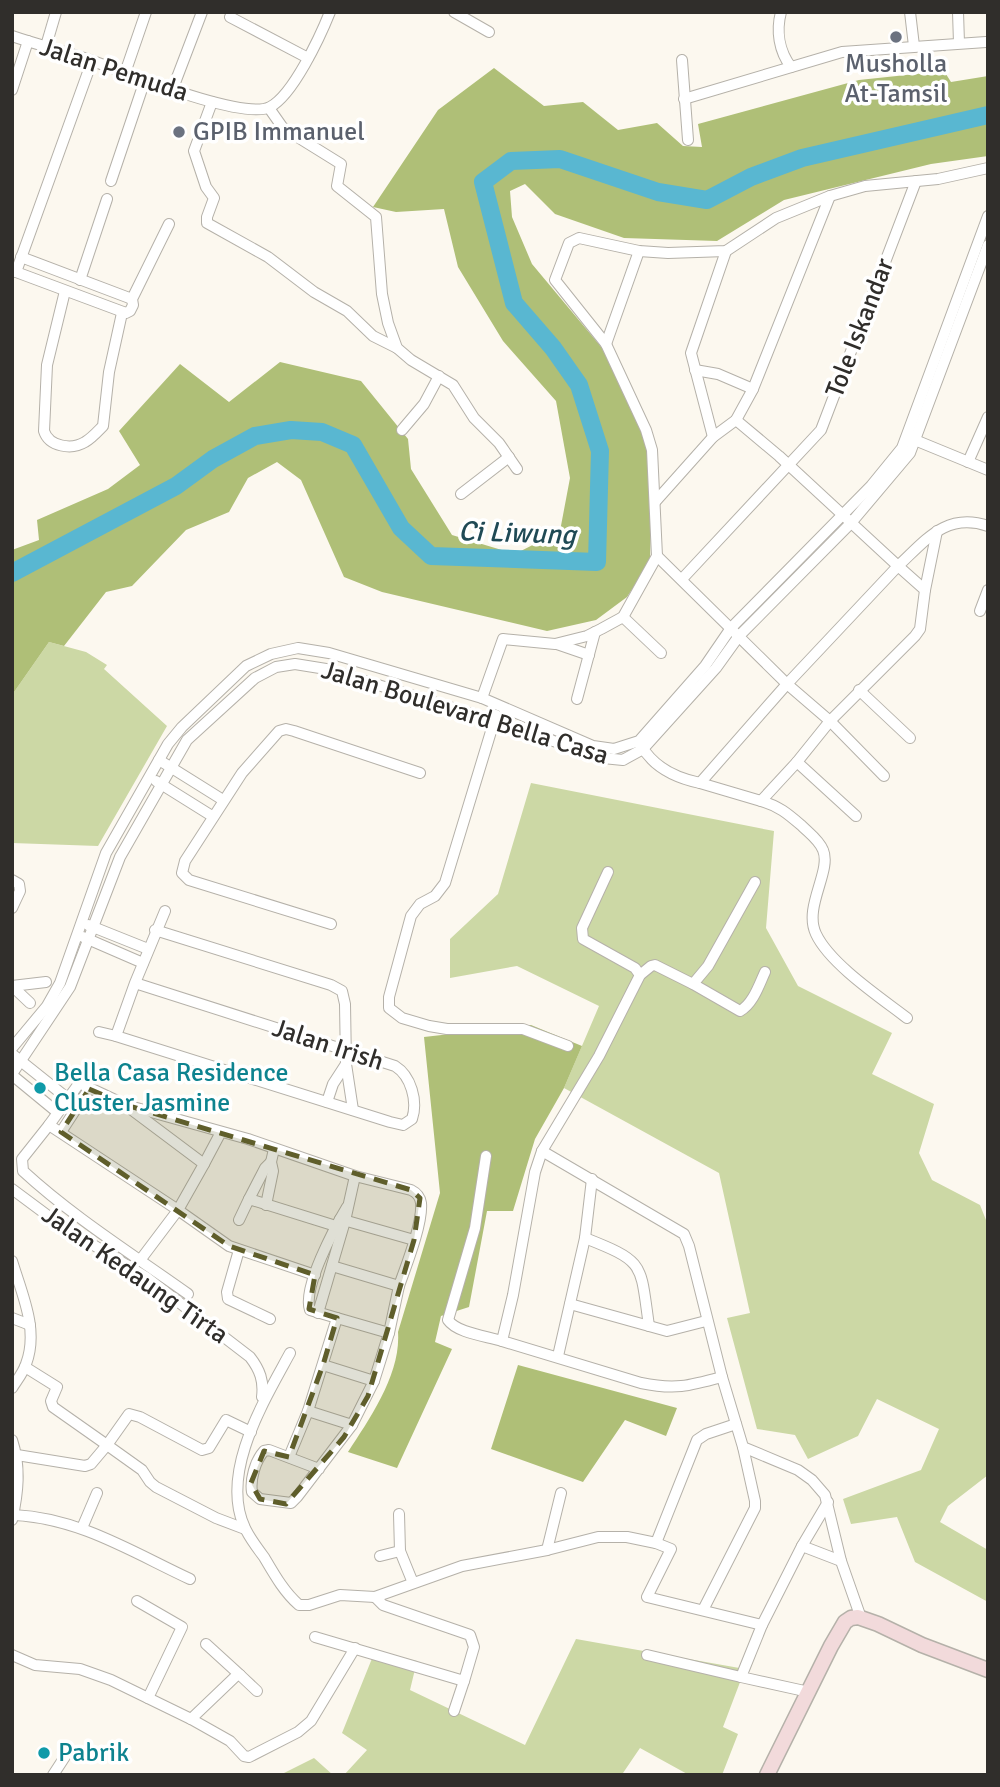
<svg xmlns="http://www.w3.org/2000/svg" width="1000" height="1787" viewBox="0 0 1000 1787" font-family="Signika,sans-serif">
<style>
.green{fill:#ccd8a5}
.forest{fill:#afbf77}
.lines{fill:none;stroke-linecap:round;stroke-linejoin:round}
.river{stroke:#59b7d1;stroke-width:18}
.street-casing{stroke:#b5b1a9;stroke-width:12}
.secondary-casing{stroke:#b5b1a9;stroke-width:17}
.street{stroke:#fff;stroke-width:10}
.secondary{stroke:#f2dadb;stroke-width:14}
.marked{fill:#5f5e2b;fill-opacity:0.2;stroke:#5f5e2b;stroke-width:5;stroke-dasharray:14 9;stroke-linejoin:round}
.worship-dot{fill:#6b7280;stroke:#fff;stroke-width:2.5}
.culture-dot{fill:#0f9aa8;stroke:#fff;stroke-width:2.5}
.labels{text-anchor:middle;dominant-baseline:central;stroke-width:7;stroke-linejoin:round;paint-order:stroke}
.worship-label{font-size:26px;fill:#5b616d;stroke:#fff}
.street-label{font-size:26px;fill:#302e2b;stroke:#fff}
.culture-label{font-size:26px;fill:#0d838f;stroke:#fff;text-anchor:start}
.water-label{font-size:28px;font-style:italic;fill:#204a55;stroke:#fff}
</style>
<rect width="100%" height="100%" fill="#fcf8ef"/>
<g class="green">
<path d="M 49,642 L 86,652 L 107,665 L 104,669 L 167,726 L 98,846 L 12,843 L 12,695 Z"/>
<path d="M 531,783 L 774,831 L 766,928 L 798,986 L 892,1033 L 872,1074 L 934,1104 L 919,1153 L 932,1180 L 980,1205 L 988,1225 L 988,1475 L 948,1506 L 940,1522 L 988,1550 L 988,1602 L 915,1562 L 897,1517 L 851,1524 L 843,1499 L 921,1470 L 939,1429 L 877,1399 L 858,1436 L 808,1459 L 795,1435 L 757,1429 L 727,1318 L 750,1313 L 719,1173 L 564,1088 L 599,1006 L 517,966 L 450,978 L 450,939 L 498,894 Z"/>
<path d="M 576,1639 L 745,1669 L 723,1727 L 738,1734 L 722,1775 L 689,1775 L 640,1748 L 623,1773 L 625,1775 L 344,1775 L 367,1750 L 342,1733 L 375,1651 L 417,1661 L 410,1690 L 525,1745 Z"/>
<path d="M 314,1758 L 333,1775 L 280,1775 Z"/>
</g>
<g class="forest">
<path d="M 494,68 L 544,106 L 583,102 L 618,130 L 657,123 L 683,146 L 702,147 L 698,124 L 859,80 L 944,71 L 951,82 L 988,76 L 988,156 L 931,164 L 784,200 L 717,241 L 624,238 L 555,214 L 525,184 L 510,191 L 512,217 L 532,264 L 628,379 L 653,442 L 650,562 L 627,597 L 596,620 L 547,631 L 382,592 L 344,577 L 301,480 L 277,462 L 248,478 L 229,512 L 186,530 L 132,586 L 106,592 L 64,646 L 49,642 L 12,695 L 12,550 L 39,540 L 37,520 L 108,489 L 140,465 L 119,431 L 180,364 L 229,402 L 280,362 L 361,381 L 408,439 L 411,469 L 452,535 L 515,554 L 560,531 L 570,478 L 556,401 L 503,341 L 458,267 L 444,209 L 396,212 L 373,207 L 438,110 Z"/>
<path d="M 531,1025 L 582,1046 L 564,1088 L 535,1139 L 513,1211 L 487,1211 L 469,1307 L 441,1316 L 435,1342 L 452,1349 L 397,1468 L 348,1452 C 370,1418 401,1374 398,1332 L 440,1193 L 424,1037 Z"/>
<path d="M 518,1365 L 677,1408 L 666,1436 L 625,1420 L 583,1482 L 491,1449 Z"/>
</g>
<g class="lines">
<path class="river" d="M 12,573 L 176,486 L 213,459 L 255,436 L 291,430 L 322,432 L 353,445 L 401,528 L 431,556 L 597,562 L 600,451 L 579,385 L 553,348 L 514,303 L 483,182 L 511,161 L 560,159 L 658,192 L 707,200 L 751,177 L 802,158 L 988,115"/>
<g class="street-casing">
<g id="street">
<path d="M 454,12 L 489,32"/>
<path d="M 781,12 C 776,31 779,51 791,67"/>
<path d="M 910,12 L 914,46"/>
<path d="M 958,12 L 959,43"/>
<path d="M 230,17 L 308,58"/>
<path d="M 12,36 C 38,45 64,51 90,60 C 122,71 243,121 270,107 C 293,95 320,37 330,12"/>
<path d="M 46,46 L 56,12"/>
<path d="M 682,60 L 688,140"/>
<path d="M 125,73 L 146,12"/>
<path d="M 173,88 L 202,12"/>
<path d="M 12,90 L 28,41"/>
<path d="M 684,99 L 842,52 L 986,42"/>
<path d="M 212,102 L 194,151 L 206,187 L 214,198 L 207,217 L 207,223 L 268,257 L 314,292 L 347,311 L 373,336 L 397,348"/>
<path d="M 269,108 L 283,128 L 341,164 L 337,186 L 376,217 L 382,294 L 388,323 L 397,348 L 411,360 L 453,385 L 474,418 L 499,443 L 517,469"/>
<path d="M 111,181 L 145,80"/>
<path d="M 21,257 L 132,299"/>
<path d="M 12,270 L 16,272 L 92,61"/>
<path d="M 16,272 L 126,313 L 130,311 L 133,305 L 132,299 L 169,224"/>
<path d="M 80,280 L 107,199"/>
<path d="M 65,291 L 47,365 L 44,431 C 49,447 72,450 85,442 C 92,438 98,431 103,426 L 109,372 L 122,313"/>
<path d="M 606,344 L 639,251"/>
<path d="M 695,370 L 718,374 L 753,389"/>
<path d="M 402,430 L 424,404 L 439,376"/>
<path d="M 713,437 L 691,353 L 726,251"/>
<path d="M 910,438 L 988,470"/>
<path d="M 968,462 L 988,417"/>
<path d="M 461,494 L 509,457"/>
<path d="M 655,502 L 713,437 L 736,420 L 753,389 L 830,196"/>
<path d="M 657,556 L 787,684 L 830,721 L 884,776"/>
<path d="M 682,579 L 821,430 L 916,181"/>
<path d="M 925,590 L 937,531"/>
<path d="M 980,611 L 988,590"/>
<path d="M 623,617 L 661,653"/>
<path d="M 557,644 L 589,655"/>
<path d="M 859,690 L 910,738"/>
<path d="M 482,698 L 503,639 L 555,644 L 587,636 L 601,629 L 623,617 L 657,556 L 652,450 L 646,430 L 606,344 L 555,280 L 569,243 L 579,238 L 639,251 L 668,253 L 726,251 L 776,218 L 830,196 L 865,186 L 938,179 L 988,168"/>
<path d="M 577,699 L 595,632"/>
<path d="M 496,715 L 445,883 L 435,896 L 420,904 L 411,916 L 389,997 L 389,1008 L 402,1018 L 429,1026 L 447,1029 L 523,1029 L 568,1046"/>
<path d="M 641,745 C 653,767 676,778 700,783 L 787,684 L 898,566 L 779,456 L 736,420"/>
<path d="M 159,760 L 223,800"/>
<path d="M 797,762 L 856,816"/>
<path d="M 156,781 L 212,816"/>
<path d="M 700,783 L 761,801 L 797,762 L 830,721 L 915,636 L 920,629 L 925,590 L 898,566 C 926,540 946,512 988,526"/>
<path d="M 761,801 C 779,806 788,814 802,826 C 809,833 819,840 823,850 C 832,871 803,907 816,934 C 830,964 881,998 907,1018"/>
<path d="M 608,872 L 582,928 L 583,939 L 635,968 L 640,975"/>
<path d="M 12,880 L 19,884 L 20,891 L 12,908"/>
<path d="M 331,924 L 189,880 L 182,873 L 185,861 L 242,773 L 279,731 L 286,729 L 294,731 L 420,773"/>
<path d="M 88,925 L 148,949"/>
<path d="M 155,930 L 331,985 L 342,991 L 345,1004 L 346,1064 L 353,1110"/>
<path d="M 83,937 L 143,963"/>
<path d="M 135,983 L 395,1066 C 411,1076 418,1101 412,1119 L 403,1125 L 390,1122 L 116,1036 L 135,983 L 165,911"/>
<path d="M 693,984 L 708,966 L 755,882"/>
<path d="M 12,986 L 46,982"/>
<path d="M 12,986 L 30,1003"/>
<path d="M 99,1032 L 116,1036"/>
<path d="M 12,1048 L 47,1006 L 60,983 L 106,853 L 168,744 L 182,727 L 246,666 L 271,654 L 298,648 L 329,653 L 482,698 L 593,746 L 614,749 L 639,741 L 705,666 L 731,628 L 871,486 L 902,448 L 988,216"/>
<path d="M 12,1054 L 67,1098"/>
<path d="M 91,1067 L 49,1125 L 178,1210 L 204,1164 L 132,1110"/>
<path d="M 12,1074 L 70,987 L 120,857 L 187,740 L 255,678 L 276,667 L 295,664 L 326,669 L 495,721 L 603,758 L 623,760 L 643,749 L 716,668 L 739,636 L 851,523 L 910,453 L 988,245"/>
<path d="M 12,1075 L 57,1112"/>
<path d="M 79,1083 L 126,1105 L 248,1139 L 355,1176 L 411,1190 C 417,1193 420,1196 421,1203 C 423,1223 406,1266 399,1286 L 332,1266"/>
<path d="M 327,1102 L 333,1084 L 346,1064"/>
<path d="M 49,1125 L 22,1159 L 23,1171 C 73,1217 132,1254 188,1294"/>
<path d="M 61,1132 L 89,1089"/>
<path d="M 542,1151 L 684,1234 L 689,1246 L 722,1377 L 743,1447 L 798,1470 L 812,1480 L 825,1495 L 841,1561 L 861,1618"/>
<path d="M 486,1156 L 475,1228 L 448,1320 C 457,1333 486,1336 502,1341 L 513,1295 L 535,1172 L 542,1151 L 599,1056 L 640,975 L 651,966 L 655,965 L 693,984 L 740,1011 C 753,1004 759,985 765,972"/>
<path d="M 204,1164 L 221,1132"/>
<path d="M 12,1189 L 59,1224 L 146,1277 L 250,1357 C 260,1370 264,1381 262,1397"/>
<path d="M 249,1199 L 265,1168 L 271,1162"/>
<path d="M 266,1205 L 273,1171 L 271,1162 L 274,1149"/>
<path d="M 340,1219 L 414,1240"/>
<path d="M 239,1220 L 249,1199 L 339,1227"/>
<path d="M 585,1238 C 646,1262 640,1263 649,1326"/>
<path d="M 239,1250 L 227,1292 L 228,1299 L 270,1319"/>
<path d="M 141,1259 L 178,1210 L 229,1246 L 315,1275"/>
<path d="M 12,1261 C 22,1294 39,1330 26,1364 C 23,1373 17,1380 12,1388"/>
<path d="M 570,1304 L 667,1331 L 706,1321"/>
<path d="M 318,1313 L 345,1221 L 355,1176"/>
<path d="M 12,1318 L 30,1325"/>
<path d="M 389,1333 L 399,1286"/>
<path d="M 502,1341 L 641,1383 C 675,1390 689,1386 722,1377"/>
<path d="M 290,1353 C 264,1401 218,1475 246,1530 C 251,1540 258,1549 264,1557 C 274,1574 284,1592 299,1605 L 309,1605 L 340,1595 L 375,1597 L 462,1566 L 547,1550 L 598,1537 L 627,1537 L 656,1543 L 697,1440 L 706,1434 L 736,1424"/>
<path d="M 558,1356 L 585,1238 L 592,1179"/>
<path d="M 323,1365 L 374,1381"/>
<path d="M 308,1411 L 352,1425"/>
<path d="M 12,1440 C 21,1467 18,1493 12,1520"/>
<path d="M 17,1455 L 85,1466 L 91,1464 L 107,1445 L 53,1407 L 51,1401 L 57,1387 L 25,1367"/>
<path d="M 289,1457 L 308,1411 L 337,1318 L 310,1310 C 302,1288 335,1227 347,1207"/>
<path d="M 319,1469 L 269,1450 L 264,1451 C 255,1461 250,1480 252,1492 L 260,1499 L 291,1503 L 297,1497 L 352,1425 L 374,1381 L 389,1333 L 337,1318"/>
<path d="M 399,1514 L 400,1551 L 413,1583"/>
<path d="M 14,1515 C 79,1518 132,1552 190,1579"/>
<path d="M 82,1528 L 97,1493"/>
<path d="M 245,1529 L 216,1518 L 156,1487 L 150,1482 L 142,1470 L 107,1445 L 129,1414 L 140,1417 L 202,1450 L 209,1448 L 226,1420 L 251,1432"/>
<path d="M 656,1543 L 671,1549 L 647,1597 L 762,1625 L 741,1677 L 809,1692"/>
<path d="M 802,1546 L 841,1561"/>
<path d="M 547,1550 L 561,1493"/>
<path d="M 380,1556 L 400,1551"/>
<path d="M 137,1601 L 182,1627 L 148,1698"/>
<path d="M 703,1610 L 755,1508 L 755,1501 L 743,1447"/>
<path d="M 762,1625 L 802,1546 L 828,1502"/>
<path d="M 315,1637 L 464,1681 L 474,1647 L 470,1635 L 383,1605 L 375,1597"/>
<path d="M 206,1644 L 240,1675"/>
<path d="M 12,1655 L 35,1665 L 80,1669 L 111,1680 L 191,1719 L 230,1741 L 244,1756 L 249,1757 L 298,1732 L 311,1721 L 355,1648"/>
<path d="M 647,1655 L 741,1677"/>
<path d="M 454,1711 L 464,1681"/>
<path d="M 191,1719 L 236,1676 L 240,1675 L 257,1691"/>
<path d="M 53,1775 L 68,1752"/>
</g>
</g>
<g class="secondary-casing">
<path id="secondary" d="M 767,1775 L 831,1646 L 845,1622 L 851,1618 L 858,1617 L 878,1624 L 922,1645 L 988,1670"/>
</g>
<use href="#street" class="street"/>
<use href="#secondary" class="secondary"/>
</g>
<path class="marked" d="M 89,1089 L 126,1105 L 411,1190 L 420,1198 L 414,1240 L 368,1396 L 344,1437 L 286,1504 L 260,1499 L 251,1483 L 264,1451 L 289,1457 L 323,1365 L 337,1318 L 309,1309 L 315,1275 L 229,1246 L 61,1132 Z"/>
<g class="worship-dot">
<circle cx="896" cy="37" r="7"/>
<circle cx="179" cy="132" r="7"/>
</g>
<g class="culture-dot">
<circle cx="40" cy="1088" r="7"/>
<circle cx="44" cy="1753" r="7"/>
</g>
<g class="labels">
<g class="worship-label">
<text x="896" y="64">Musholla<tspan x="896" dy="30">At-Tamsil</tspan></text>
<text x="193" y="132" text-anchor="start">GPIB Immanuel</text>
</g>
<g class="street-label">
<text transform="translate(114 70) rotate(18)">Jalan Pemuda</text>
<text transform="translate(860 328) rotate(-69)">Tole Iskandar</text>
<text transform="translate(465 713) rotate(17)">Jalan Boulevard Bella Casa</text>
<text transform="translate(328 1045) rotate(18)">Jalan Irish</text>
<text transform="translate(135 1275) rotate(35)">Jalan Kedaung Tirta</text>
</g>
<g class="culture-label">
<text x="54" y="1073">Bella Casa Residence<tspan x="54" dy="30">Cluster Jasmine</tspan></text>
<text x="58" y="1753">Pabrik</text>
</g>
<g class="water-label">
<text transform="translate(517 533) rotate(2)">Ci Liwung</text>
</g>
</g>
<rect width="1000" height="1787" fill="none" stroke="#302e2b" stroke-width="28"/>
</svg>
